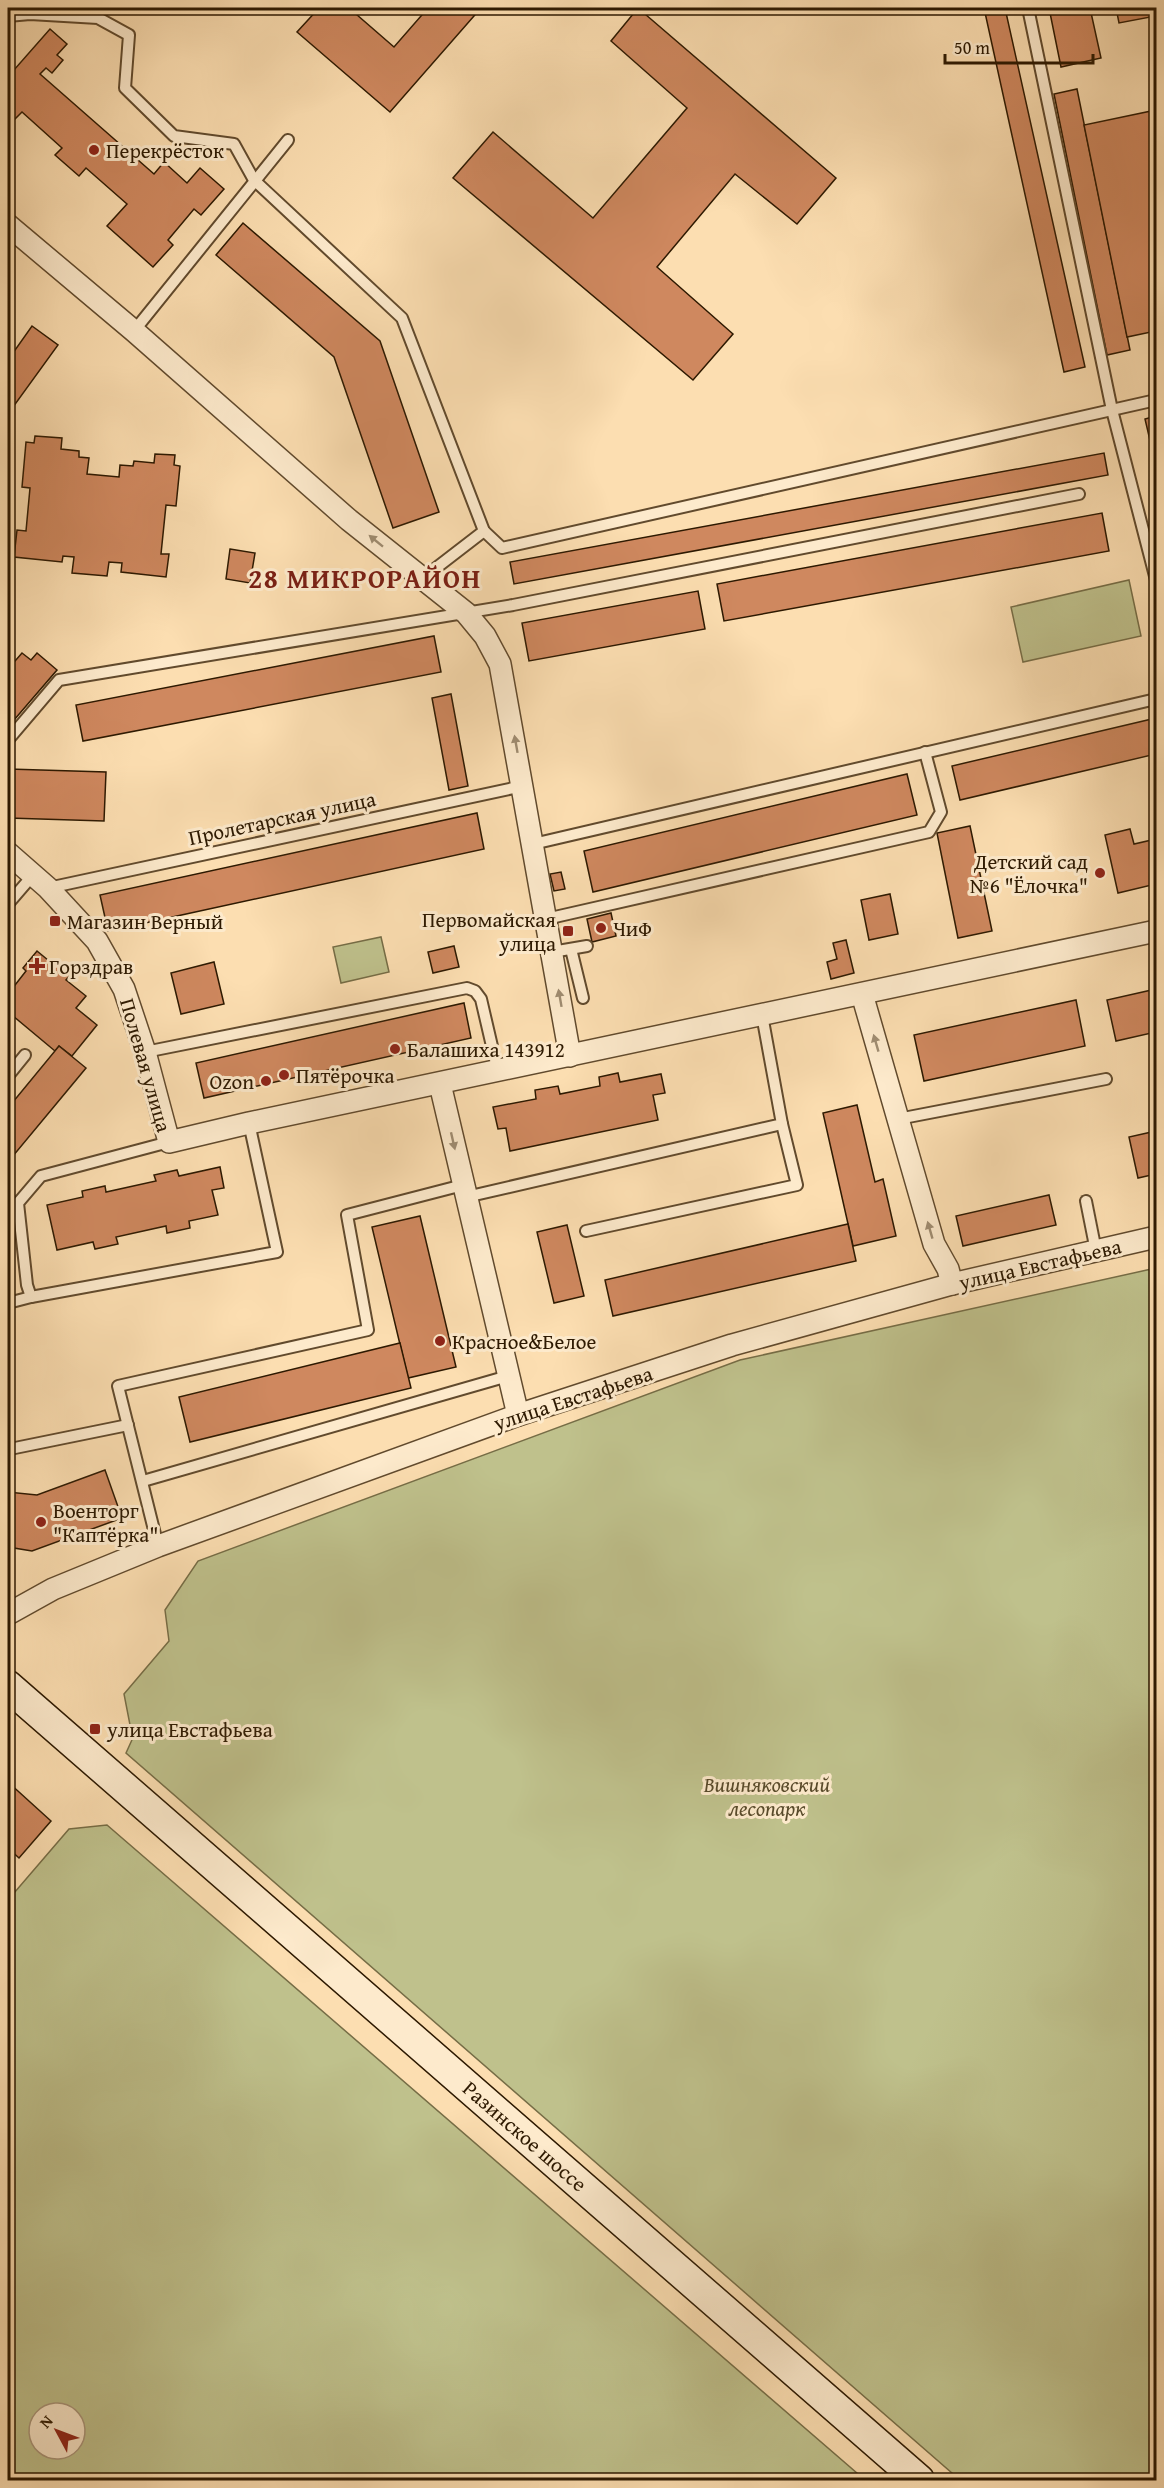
<svg xmlns="http://www.w3.org/2000/svg" width="1164" height="2488" viewBox="0 0 1164 2488" font-family="'Gentium Book Plus',serif">
<style>
.green{fill:#bfc18c;stroke:#766d46;stroke-width:1.5;fill-rule:evenodd}
.building{fill:#cf885f;stroke:#2d1901;stroke-width:1.5}
.lines{fill:none;stroke-linecap:round;stroke-linejoin:round}
.lane-casing{stroke:#614a2d;stroke-width:14}
.street-casing{stroke:#614a2d;stroke-width:24}
.secondary-casing{stroke:#2d1901;stroke-width:33}
.lane{stroke:#fdeacc;stroke-width:10}
.street{stroke:#fdeacc;stroke-width:21}
.secondary{stroke:#fdeacc;stroke-width:30}
.oneway{fill:#9f8c71}
.poi-dot{fill:#8f2418;stroke:#fdeacc;stroke-width:2}
.labels{text-anchor:middle;dominant-baseline:central;stroke-width:6;stroke-linejoin:round;paint-order:stroke}
.poi-label{font-size:21px;fill:#2d1901;stroke:#fdeacc;text-anchor:start}
.street-label{font-size:21px;fill:#2d1901;stroke:#fdeacc}
.park-label{font-size:21px;font-style:italic;fill:#594b2b;stroke:#fdeacc}
.district-label{font-size:27px;font-weight:bold;letter-spacing:1.5px;fill:#7a1f14;stroke:#fdeacc}
</style>
<rect width="100%" height="100%" fill="#fcdeb1"/>
<filter id="stains"><feTurbulence type="fractalNoise" baseFrequency=".00333" numOctaves="4"/><feColorMatrix values="0 0 0 0 .2 0 0 0 0 .09 0 0 0 0 .02 0 0 0 .5 -.17"/></filter>
<radialGradient id="worn" r=".72"><stop offset=".6" stop-color="#630" stop-opacity="0"/><stop offset="1" stop-color="#630" stop-opacity=".3"/></radialGradient>
<g class="green">
<path d="M 1129,580 L 1141,636 L 1023,662 L 1011,607 Z"/>
<path d="M 381,937 L 389,972 L 341,983 L 333,947 Z"/>
<path d="M 1156,1268 L 1156,2480 L 960,2480 L 126,1753 L 136,1731 L 130,1725 L 124,1694 L 169,1641 L 165,1610 L 198,1561 L 740,1360 Z"/>
<path d="M 107,1825 L 865,2480 L 8,2480 L 8,1900 L 69,1829 ZM 39,2413 L 75,2413 L 75,2449 L 39,2449 Z"/>
</g>
<g class="building">
<path d="M 319,8 L 349,8 L 394,47 L 428,8 L 481,8 L 390,112 L 297,32 Z"/>
<path d="M 638,8 L 836,178 L 797,224 L 735,174 L 657,267 L 733,334 L 693,380 L 453,178 L 493,132 L 593,218 L 687,108 L 611,41 Z"/>
<path d="M 984,8 L 1005,8 L 1085,367 L 1064,372 Z"/>
<path d="M 1049,8 L 1090,8 L 1101,58 L 1061,67 Z"/>
<path d="M 1116,8 L 1156,8 L 1156,16 L 1119,23 Z"/>
<path d="M 50,29 L 67,44 L 57,55 L 63,60 L 52,73 L 46,68 L 40,74 L 154,174 L 164,162 L 187,183 L 200,168 L 224,189 L 201,215 L 194,209 L 168,240 L 173,245 L 153,267 L 107,226 L 127,204 L 86,168 L 79,176 L 55,155 L 62,148 L 22,112 L 14,120 L 8,115 L 8,67 L 9,65 L 14,70 Z"/>
<path d="M 1077,89 L 1130,350 L 1107,355 L 1054,94 Z"/>
<path d="M 1156,110 L 1156,331 L 1127,337 L 1084,125 Z"/>
<path d="M 243,223 L 380,341 L 439,512 L 393,528 L 334,357 L 216,255 Z"/>
<path d="M 32,326 L 58,345 L 8,414 L 8,360 Z"/>
<path d="M 1156,416 L 1156,466 L 1145,419 Z"/>
<path d="M 35,436 L 62,438 L 61,449 L 79,451 L 79,457 L 89,458 L 87,474 L 119,477 L 120,465 L 133,466 L 134,461 L 154,463 L 155,454 L 175,455 L 174,465 L 180,466 L 176,506 L 166,505 L 161,554 L 169,554 L 166,577 L 121,572 L 122,563 L 109,562 L 107,576 L 72,573 L 74,557 L 63,556 L 62,562 L 14,557 L 17,530 L 26,531 L 30,488 L 22,487 L 26,442 L 34,443 Z"/>
<path d="M 1104,453 L 1108,475 L 514,584 L 510,562 Z"/>
<path d="M 1102,513 L 1109,551 L 724,621 L 717,584 Z"/>
<path d="M 230,549 L 255,553 L 250,583 L 226,579 Z"/>
<path d="M 698,591 L 705,629 L 529,661 L 522,623 Z"/>
<path d="M 434,636 L 441,672 L 83,741 L 76,705 Z"/>
<path d="M 22,653 L 31,660 L 37,653 L 57,670 L 8,727 L 8,669 Z"/>
<path d="M 451,694 L 468,786 L 449,790 L 432,698 Z"/>
<path d="M 1156,718 L 1156,754 L 960,800 L 952,766 Z"/>
<path d="M 8,769 L 106,772 L 104,821 L 8,818 Z"/>
<path d="M 907,774 L 917,815 L 593,892 L 584,851 Z"/>
<path d="M 477,813 L 484,849 L 108,931 L 100,895 Z"/>
<path d="M 970,826 L 992,931 L 958,938 L 937,833 Z"/>
<path d="M 1130,829 L 1134,844 L 1156,839 L 1156,884 L 1118,893 L 1105,835 Z"/>
<path d="M 561,872 L 565,889 L 554,891 L 550,874 Z"/>
<path d="M 890,894 L 898,934 L 869,940 L 861,900 Z"/>
<path d="M 611,913 L 616,936 L 592,942 L 587,919 Z"/>
<path d="M 846,940 L 854,973 L 831,979 L 827,962 L 837,959 L 833,943 Z"/>
<path d="M 454,946 L 459,967 L 433,973 L 428,952 Z"/>
<path d="M 37,951 L 54,965 L 57,961 L 72,973 L 66,980 L 86,996 L 76,1008 L 97,1025 L 72,1056 L 59,1046 L 55,1051 L 13,1016 L 9,1020 L 8,1019 L 8,994 L 26,971 L 23,968 Z"/>
<path d="M 214,962 L 224,1004 L 181,1014 L 171,973 Z"/>
<path d="M 1156,989 L 1156,1032 L 1116,1041 L 1107,1000 Z"/>
<path d="M 1076,1000 L 1085,1046 L 924,1081 L 914,1035 Z"/>
<path d="M 464,1003 L 471,1038 L 204,1098 L 196,1063 Z"/>
<path d="M 59,1046 L 86,1068 L 8,1162 L 8,1108 Z"/>
<path d="M 618,1073 L 620,1082 L 661,1074 L 665,1093 L 653,1095 L 658,1120 L 510,1151 L 506,1128 L 498,1129 L 493,1107 L 536,1099 L 535,1090 L 558,1086 L 560,1094 L 600,1086 L 599,1077 Z"/>
<path d="M 857,1105 L 875,1182 L 883,1179 L 896,1236 L 853,1246 L 823,1113 Z"/>
<path d="M 1156,1131 L 1156,1174 L 1138,1178 L 1129,1137 Z"/>
<path d="M 220,1167 L 224,1188 L 212,1190 L 218,1215 L 189,1221 L 190,1228 L 167,1233 L 166,1226 L 116,1237 L 118,1244 L 95,1249 L 93,1242 L 57,1250 L 47,1205 L 83,1197 L 82,1191 L 105,1186 L 106,1192 L 156,1181 L 154,1175 L 177,1170 L 179,1176 Z"/>
<path d="M 1049,1195 L 1056,1225 L 963,1246 L 956,1216 Z"/>
<path d="M 420,1216 L 456,1367 L 408,1378 L 372,1227 Z"/>
<path d="M 848,1224 L 856,1261 L 613,1316 L 605,1280 Z"/>
<path d="M 567,1225 L 584,1296 L 554,1303 L 537,1232 Z"/>
<path d="M 400,1343 L 411,1388 L 190,1442 L 179,1397 Z"/>
<path d="M 105,1470 L 122,1518 L 32,1551 L 8,1547 L 8,1492 L 37,1495 Z"/>
<path d="M 8,1782 L 51,1821 L 19,1858 L 8,1848 Z"/>
</g>
<g class="lines">
<g class="lane-casing">
<g id="lane">
<path d="M 1028,8 L 1112,410 L 1156,580"/>
<path d="M 8,16 L 30,14 L 98,18 L 129,35 L 125,88 L 174,136 L 234,144 L 254,180 L 402,318 L 484,531 L 423,578"/>
<path d="M 134,331 L 288,140"/>
<path d="M 484,531 L 502,548 L 1156,400"/>
<path d="M 8,740 L 59,680 L 513,605 L 1079,494"/>
<path d="M 533,844 L 1156,699"/>
<path d="M 48,888 L 523,786"/>
<path d="M 8,904 L 33,875"/>
<path d="M 546,919 L 929,832 L 941,812 L 925,752"/>
<path d="M 571,949 L 583,998"/>
<path d="M 552,952 L 587,946"/>
<path d="M 145,1052 L 467,988 L 475,991 L 481,999 L 498,1072"/>
<path d="M 8,1076 L 25,1055"/>
<path d="M 898,1119 L 1106,1079"/>
<path d="M 169,1142 L 41,1176 L 18,1203 L 27,1285 L 31,1297 L 277,1252 L 249,1123"/>
<path d="M 466,1197 L 782,1124 L 762,1015"/>
<path d="M 1086,1201 L 1096,1251"/>
<path d="M 586,1231 L 797,1185 L 782,1124"/>
<path d="M 8,1303 L 31,1297"/>
<path d="M 8,1448 L 10,1449 L 128,1425"/>
<path d="M 143,1481 L 508,1376"/>
<path d="M 158,1546 L 118,1386 L 368,1330 L 347,1215 L 463,1185"/>
</g>
</g>
<g class="street-casing">
<g id="street">
<path d="M 8,225 L 134,331 L 349,520 L 466,613 L 485,636 L 500,664 L 570,1056"/>
<path d="M 8,853 L 48,888 L 97,941 L 124,989 L 145,1052 L 169,1142 L 249,1123 L 1156,931"/>
<path d="M 862,994 L 934,1244 L 948,1269 L 952,1284"/>
<path d="M 440,1084 L 518,1415"/>
<path d="M 8,1614 L 53,1589 L 158,1546 L 518,1415 L 732,1345 L 952,1284 L 1156,1237"/>
</g>
</g>
<g class="secondary-casing">
<path id="secondary" d="M 8,1686 L 919,2480"/>
</g>
<use href="#lane" class="lane"/>
<use href="#street" class="street"/>
<use href="#secondary" class="secondary"/>
</g>
<defs><path id="oneway-solid" d="M-6-.8H1V-3.2L6.5 0L1 3.2V.8H-6Z" transform="scale(1.5)"/></defs>
<g class="oneway">
<use href="#oneway-solid" transform="translate(376 541) rotate(-141)"/>
<use href="#oneway-solid" transform="translate(516 744) rotate(-100)"/>
<use href="#oneway-solid" transform="translate(560 998) rotate(-100)"/>
<use href="#oneway-solid" transform="translate(876 1043) rotate(-106)"/>
<use href="#oneway-solid" transform="translate(453 1141) rotate(77)"/>
<use href="#oneway-solid" transform="translate(930 1230) rotate(-106)"/>
</g>
<g class="poi-dot">
<circle cx="94" cy="150" r="6"/>
<circle cx="1100" cy="873" r="6"/>
<rect x="49" y="915" width="12" height="12" rx="3"/>
<circle cx="601" cy="928" r="6"/>
<rect x="562" y="925" width="12" height="12" rx="3"/>
<path d="M34 957h6v6h6v6h-6v6h-6v-6h-6v-6h6z"/>
<circle cx="395" cy="1049" r="6"/>
<circle cx="284" cy="1075" r="6"/>
<circle cx="266" cy="1081" r="6"/>
<circle cx="440" cy="1341" r="6"/>
<circle cx="41" cy="1522" r="6"/>
<rect x="89" y="1723" width="12" height="12" rx="3"/>
</g>
<g class="labels">
<g class="poi-label">
<text x="106" y="150">Перекрёсток</text>
<text x="1088" y="861" text-anchor="end">Детский сад<tspan x="1088" dy="24">№6 "Ёлочка"</tspan></text>
<text x="556" y="919" text-anchor="end">Первомайская<tspan x="556" dy="24">улица</tspan></text>
<text x="67" y="921">Магазин Верный</text>
<text x="613" y="928">ЧиФ</text>
<text x="49" y="966">Горздрав</text>
<text x="407" y="1049">Балашиха 143912</text>
<text x="296" y="1075">Пятёрочка</text>
<text x="254" y="1081" text-anchor="end">Ozon</text>
<text x="452" y="1341">Красное&amp;Белое</text>
<text x="53" y="1510">Военторг<tspan x="53" dy="24">"Каптёрка"</tspan></text>
<text x="107" y="1729">улица Евстафьева</text>
</g>
<g class="street-label">
<text transform="translate(282 818) rotate(-12)">Пролетарская улица</text>
<text transform="translate(146 1065) rotate(74)">Полевая улица</text>
<text transform="translate(1040 1264) rotate(-13)">улица Евстафьева</text>
<text transform="translate(573 1398) rotate(-18)">улица Евстафьева</text>
<text transform="translate(525 2136) rotate(41)">Разинское шоссе</text>
</g>
<g class="park-label">
<text x="767" y="1784">Вишняковский<tspan x="767" dy="24">лесопарк</tspan></text>
</g>
<g class="district-label">
<text x="365" y="578">28 МИКРОРАЙОН</text>
</g>
</g>
<rect width="1164" height="2488" fill="none" stroke="#fcdeb1" stroke-width="30"/>
<rect x="9" y="9" width="1146" height="2470" fill="none" stroke="#2d1901" stroke-width="3"/>
<rect x="15" y="15" width="1134" height="2458" fill="none" stroke="#2d1901" stroke-width="1.5"/>
<g transform="translate(57 2431) rotate(311)"><circle r="28" fill="#fdeacc" stroke="#aa967b" stroke-width="1.5"/>
<path d="M0-4.5L10 22L0 15L-10 22Z" fill="#8f2418"/>
<text y="-9" font-size="16" font-weight="bold" text-anchor="middle" fill="#2d1901">N</text>
</g>
<path d="M945 54v9h148v-9" fill="none" stroke="#2d1901" stroke-width="3"/>
<text x="954" y="54" font-size="18" fill="#2d1901" stroke="#fdeacc" stroke-width="4.5" paint-order="stroke">50 m</text>
<rect width="100%" height="100%" filter="url(#stains)"/>
<rect width="100%" height="100%" fill="url(#worn)"/>
</svg>
